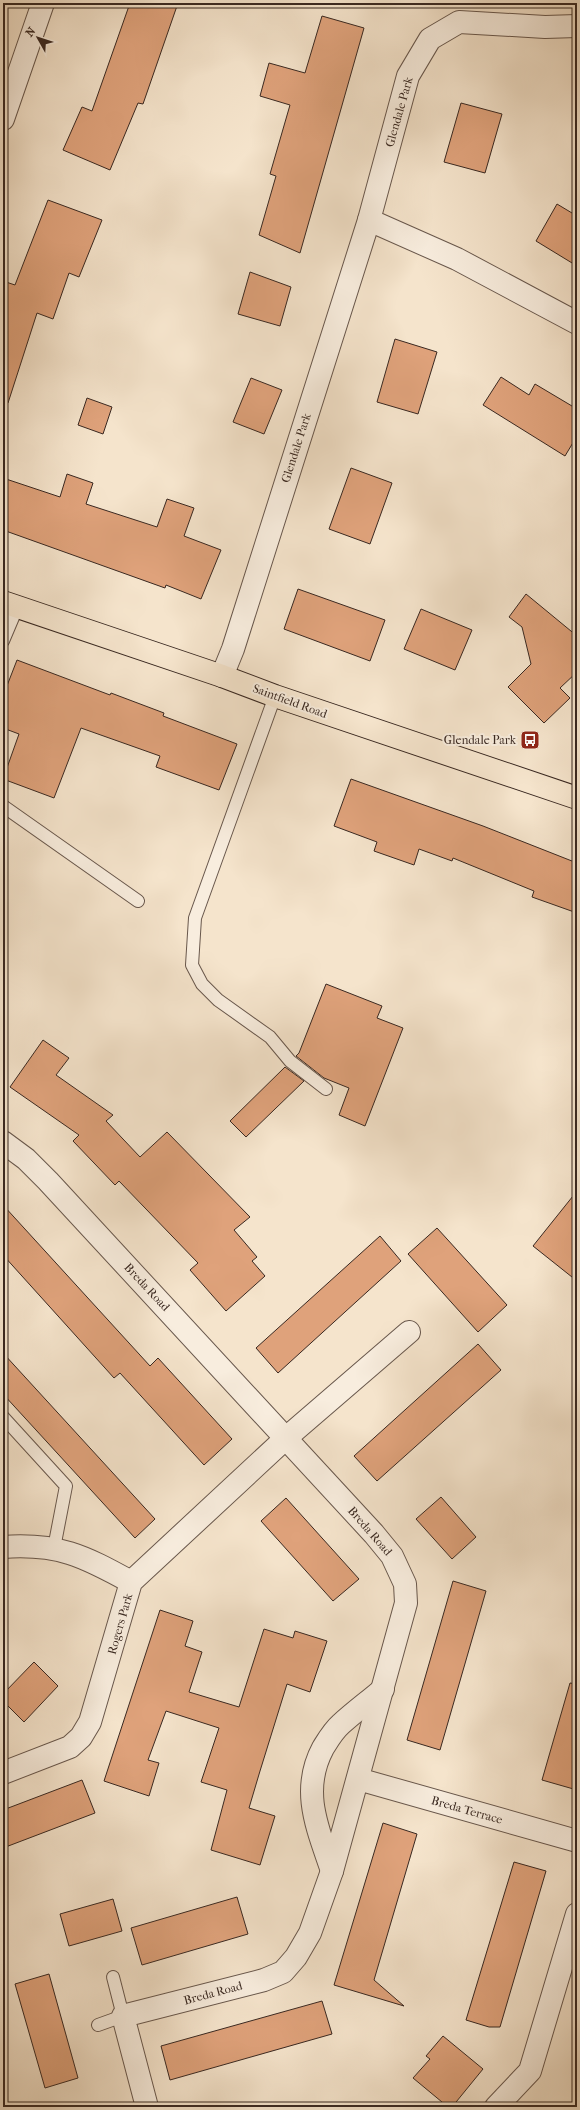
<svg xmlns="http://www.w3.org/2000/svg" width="580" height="2110" viewBox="0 0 580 2110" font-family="'IM FELL French Canon',serif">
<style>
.building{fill:#dfa27b;stroke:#392821}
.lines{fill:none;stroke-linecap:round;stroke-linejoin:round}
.service-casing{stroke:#68574c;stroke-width:14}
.minor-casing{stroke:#68574c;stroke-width:24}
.tertiary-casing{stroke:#68574c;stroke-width:24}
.trunk-casing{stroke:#392821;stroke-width:24}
.service{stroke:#f8edde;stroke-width:12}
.minor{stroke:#f8edde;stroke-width:22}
.tertiary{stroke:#f8edde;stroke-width:22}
.trunk{stroke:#f5e4cc;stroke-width:22}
.labels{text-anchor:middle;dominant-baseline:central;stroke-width:4;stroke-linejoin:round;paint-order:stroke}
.street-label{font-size:12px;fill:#392821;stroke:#f8edde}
.poi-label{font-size:12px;fill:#392821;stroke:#f8edde;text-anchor:end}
</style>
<rect width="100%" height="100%" fill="#f5e4cc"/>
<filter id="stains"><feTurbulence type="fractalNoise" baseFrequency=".005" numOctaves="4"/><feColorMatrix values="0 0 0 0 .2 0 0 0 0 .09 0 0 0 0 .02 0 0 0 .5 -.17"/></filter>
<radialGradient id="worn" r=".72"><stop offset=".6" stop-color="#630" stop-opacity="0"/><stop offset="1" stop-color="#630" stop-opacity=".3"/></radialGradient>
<g class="building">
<path d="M 130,3 L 178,3 L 143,104 L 138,103 L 110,170 L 63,150 L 82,107 L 92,111 Z"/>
<path d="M 322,16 L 364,28 L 300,253 L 259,235 L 276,176 L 270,174 L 290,105 L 260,96 L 269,63 L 305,73 Z"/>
<path d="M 461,103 L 502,114 L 485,173 L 444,162 Z"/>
<path d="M 48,200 L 102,220 L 79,277 L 69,273 L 53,319 L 37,313 L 8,403 L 3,402 L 3,281 L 15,285 Z"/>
<path d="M 557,204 L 577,216 L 577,266 L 536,241 Z"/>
<path d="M 250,272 L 291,287 L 280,326 L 238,314 Z"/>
<path d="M 395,339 L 437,352 L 418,414 L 377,402 Z"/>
<path d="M 501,377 L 529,395 L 535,384 L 577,409 L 577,436 L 565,456 L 483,405 Z"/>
<path d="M 251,378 L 282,390 L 264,434 L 233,422 Z"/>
<path d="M 87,398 L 112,407 L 103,434 L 78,425 Z"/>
<path d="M 351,468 L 392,483 L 370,544 L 329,529 Z"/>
<path d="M 67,474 L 93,483 L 86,504 L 157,527 L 167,499 L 194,508 L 184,536 L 221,550 L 201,599 L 166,585 L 165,588 L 3,530 L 3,478 L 60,497 Z"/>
<path d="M 298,589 L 385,620 L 370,661 L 284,629 Z"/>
<path d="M 526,594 L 577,636 L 577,672 L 560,688 L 570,698 L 544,723 L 508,687 L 531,664 L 522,627 L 509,617 Z"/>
<path d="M 421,609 L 472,630 L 455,670 L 404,649 Z"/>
<path d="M 17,660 L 110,695 L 111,693 L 164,713 L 163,716 L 237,744 L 219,790 L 156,767 L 160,756 L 81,728 L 54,798 L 3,779 L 19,734 L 3,728 L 3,696 Z"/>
<path d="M 351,779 L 483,826 L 577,863 L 577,913 L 532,897 L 534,891 L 453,858 L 452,861 L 419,849 L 414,865 L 374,851 L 377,842 L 334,826 Z"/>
<path d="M 326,984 L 382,1006 L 377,1018 L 403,1028 L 365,1126 L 339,1115 L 349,1088 L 324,1078 L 296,1056 L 299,1053 Z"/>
<path d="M 43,1040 L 69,1058 L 56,1075 L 113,1115 L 106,1121 L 140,1157 L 167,1132 L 250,1217 L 234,1230 L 257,1257 L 252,1261 L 265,1276 L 226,1311 L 190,1270 L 198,1263 L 119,1181 L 115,1185 L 73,1141 L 79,1135 L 10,1087 Z"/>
<path d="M 285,1067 L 304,1081 L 246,1137 L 230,1121 Z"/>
<path d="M 577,1191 L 577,1281 L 533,1246 Z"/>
<path d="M 3,1205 L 150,1366 L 158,1358 L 232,1439 L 204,1465 L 120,1373 L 114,1378 L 3,1255 Z"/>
<path d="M 437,1228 L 507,1305 L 478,1332 L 408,1254 Z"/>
<path d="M 380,1236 L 401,1261 L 278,1373 L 256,1348 Z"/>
<path d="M 478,1344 L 501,1370 L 377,1481 L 354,1456 Z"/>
<path d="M 3,1353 L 155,1519 L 135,1538 L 3,1394 Z"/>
<path d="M 441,1497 L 476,1537 L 452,1559 L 416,1519 Z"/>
<path d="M 286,1498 L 359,1579 L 333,1601 L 261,1521 Z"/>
<path d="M 453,1581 L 486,1591 L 440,1750 L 407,1740 Z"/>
<path d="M 160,1610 L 193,1621 L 185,1646 L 202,1652 L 189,1692 L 239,1707 L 264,1629 L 293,1638 L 295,1631 L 327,1641 L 310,1692 L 287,1684 L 260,1771 L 249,1808 L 275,1816 L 260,1865 L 211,1850 L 227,1790 L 201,1782 L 219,1728 L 166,1711 L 148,1760 L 159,1763 L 149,1796 L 104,1781 Z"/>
<path d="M 34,1662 L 58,1686 L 24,1722 L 3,1701 L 3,1694 Z"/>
<path d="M 570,1683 L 577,1684 L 577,1790 L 542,1780 Z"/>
<path d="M 82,1780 L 95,1813 L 3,1848 L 3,1810 Z"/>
<path d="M 383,1823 L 417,1834 L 374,1980 L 404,2006 L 334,1985 Z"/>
<path d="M 514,1862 L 546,1871 L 500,2027 L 489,2027 L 466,2020 Z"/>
<path d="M 237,1897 L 248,1934 L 142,1965 L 131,1928 Z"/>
<path d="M 113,1899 L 122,1931 L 69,1946 L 60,1914 Z"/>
<path d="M 49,1974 L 78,2078 L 45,2088 L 15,1984 Z"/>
<path d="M 322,2001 L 332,2034 L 170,2080 L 161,2046 Z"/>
<path d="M 443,2036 L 483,2069 L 452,2107 L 448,2107 L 413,2078 L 430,2059 L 426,2056 Z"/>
</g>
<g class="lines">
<g class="service-casing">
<g id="service">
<path d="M 3,641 L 17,608"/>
<path d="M 275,696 L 195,918 L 192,965 L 202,984 L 218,1000 L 270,1037 L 290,1061 L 326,1089"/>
<path d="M 3,806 L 138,901"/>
<path d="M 3,1417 L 66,1486 L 54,1548"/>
<path d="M 98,2025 L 123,2016 L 113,1977"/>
</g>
</g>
<g class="minor-casing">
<g id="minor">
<path d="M 577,26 L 545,27 L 459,22 L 430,39 L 408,76 L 369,220 L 457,259 L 577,323"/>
<path d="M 222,676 L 233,649 L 369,220"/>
<path d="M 3,1142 L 26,1159 L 48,1181 L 374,1534 L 392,1556 L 405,1584 L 406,1603 L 332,1871 L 310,1933 L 296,1957 L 283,1972 L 264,1980 L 123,2016 L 147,2107"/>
<path d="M 3,1547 C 58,1543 84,1556 131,1582"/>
<path d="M 3,1773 L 70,1747 L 81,1737 L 90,1722 L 131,1582 L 286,1438 L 409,1332"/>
<path d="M 358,1779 L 577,1841"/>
<path d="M 332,1871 C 318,1829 300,1791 323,1748 C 328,1740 333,1731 341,1724 C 354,1712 369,1701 383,1689"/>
<path d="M 496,2107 L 530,2071 L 577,1914"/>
</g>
</g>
<g class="tertiary-casing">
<path id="tertiary" d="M 3,119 L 43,3"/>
</g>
<g class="trunk-casing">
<path id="trunk" d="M 3,602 L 222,676 L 275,696 L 577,798"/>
</g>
<use href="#service" class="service"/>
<use href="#minor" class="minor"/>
<use href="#tertiary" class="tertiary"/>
<use href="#trunk" class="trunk"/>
</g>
<defs>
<g id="bus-square" transform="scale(1)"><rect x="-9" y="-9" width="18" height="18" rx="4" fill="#8f2418" stroke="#f8edde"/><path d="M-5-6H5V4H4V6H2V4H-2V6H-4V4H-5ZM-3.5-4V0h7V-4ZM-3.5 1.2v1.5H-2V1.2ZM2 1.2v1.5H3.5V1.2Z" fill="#fff"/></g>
</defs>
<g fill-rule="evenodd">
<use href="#bus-square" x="530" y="740"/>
</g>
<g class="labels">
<g class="street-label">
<text transform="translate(399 112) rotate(-74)">Glendale Park</text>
<text transform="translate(296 448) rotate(-72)">Glendale Park</text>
<text transform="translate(290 701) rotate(20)">Saintfield Road</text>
<text transform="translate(147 1287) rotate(47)">Breda Road</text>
<text transform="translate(370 1531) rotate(49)">Breda Road</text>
<text transform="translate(120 1624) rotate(-74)">Rogers Park</text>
<text transform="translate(467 1810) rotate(16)">Breda Terrace</text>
<text transform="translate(213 1993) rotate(-15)">Breda Road</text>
</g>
<g class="poi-label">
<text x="516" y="740">Glendale Park</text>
</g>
</g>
<rect width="580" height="2110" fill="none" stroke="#f5e4cc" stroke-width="16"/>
<rect x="4" y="4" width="572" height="2102" fill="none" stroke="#392821" stroke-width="2"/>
<rect x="8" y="8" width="564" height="2094" fill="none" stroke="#392821"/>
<g transform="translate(38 38) rotate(309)" stroke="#f8edde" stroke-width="3" paint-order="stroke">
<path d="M0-3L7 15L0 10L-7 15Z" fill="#392821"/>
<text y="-6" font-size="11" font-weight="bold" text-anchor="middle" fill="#392821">N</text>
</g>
<rect width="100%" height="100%" filter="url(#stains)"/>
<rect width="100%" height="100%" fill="url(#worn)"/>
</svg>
